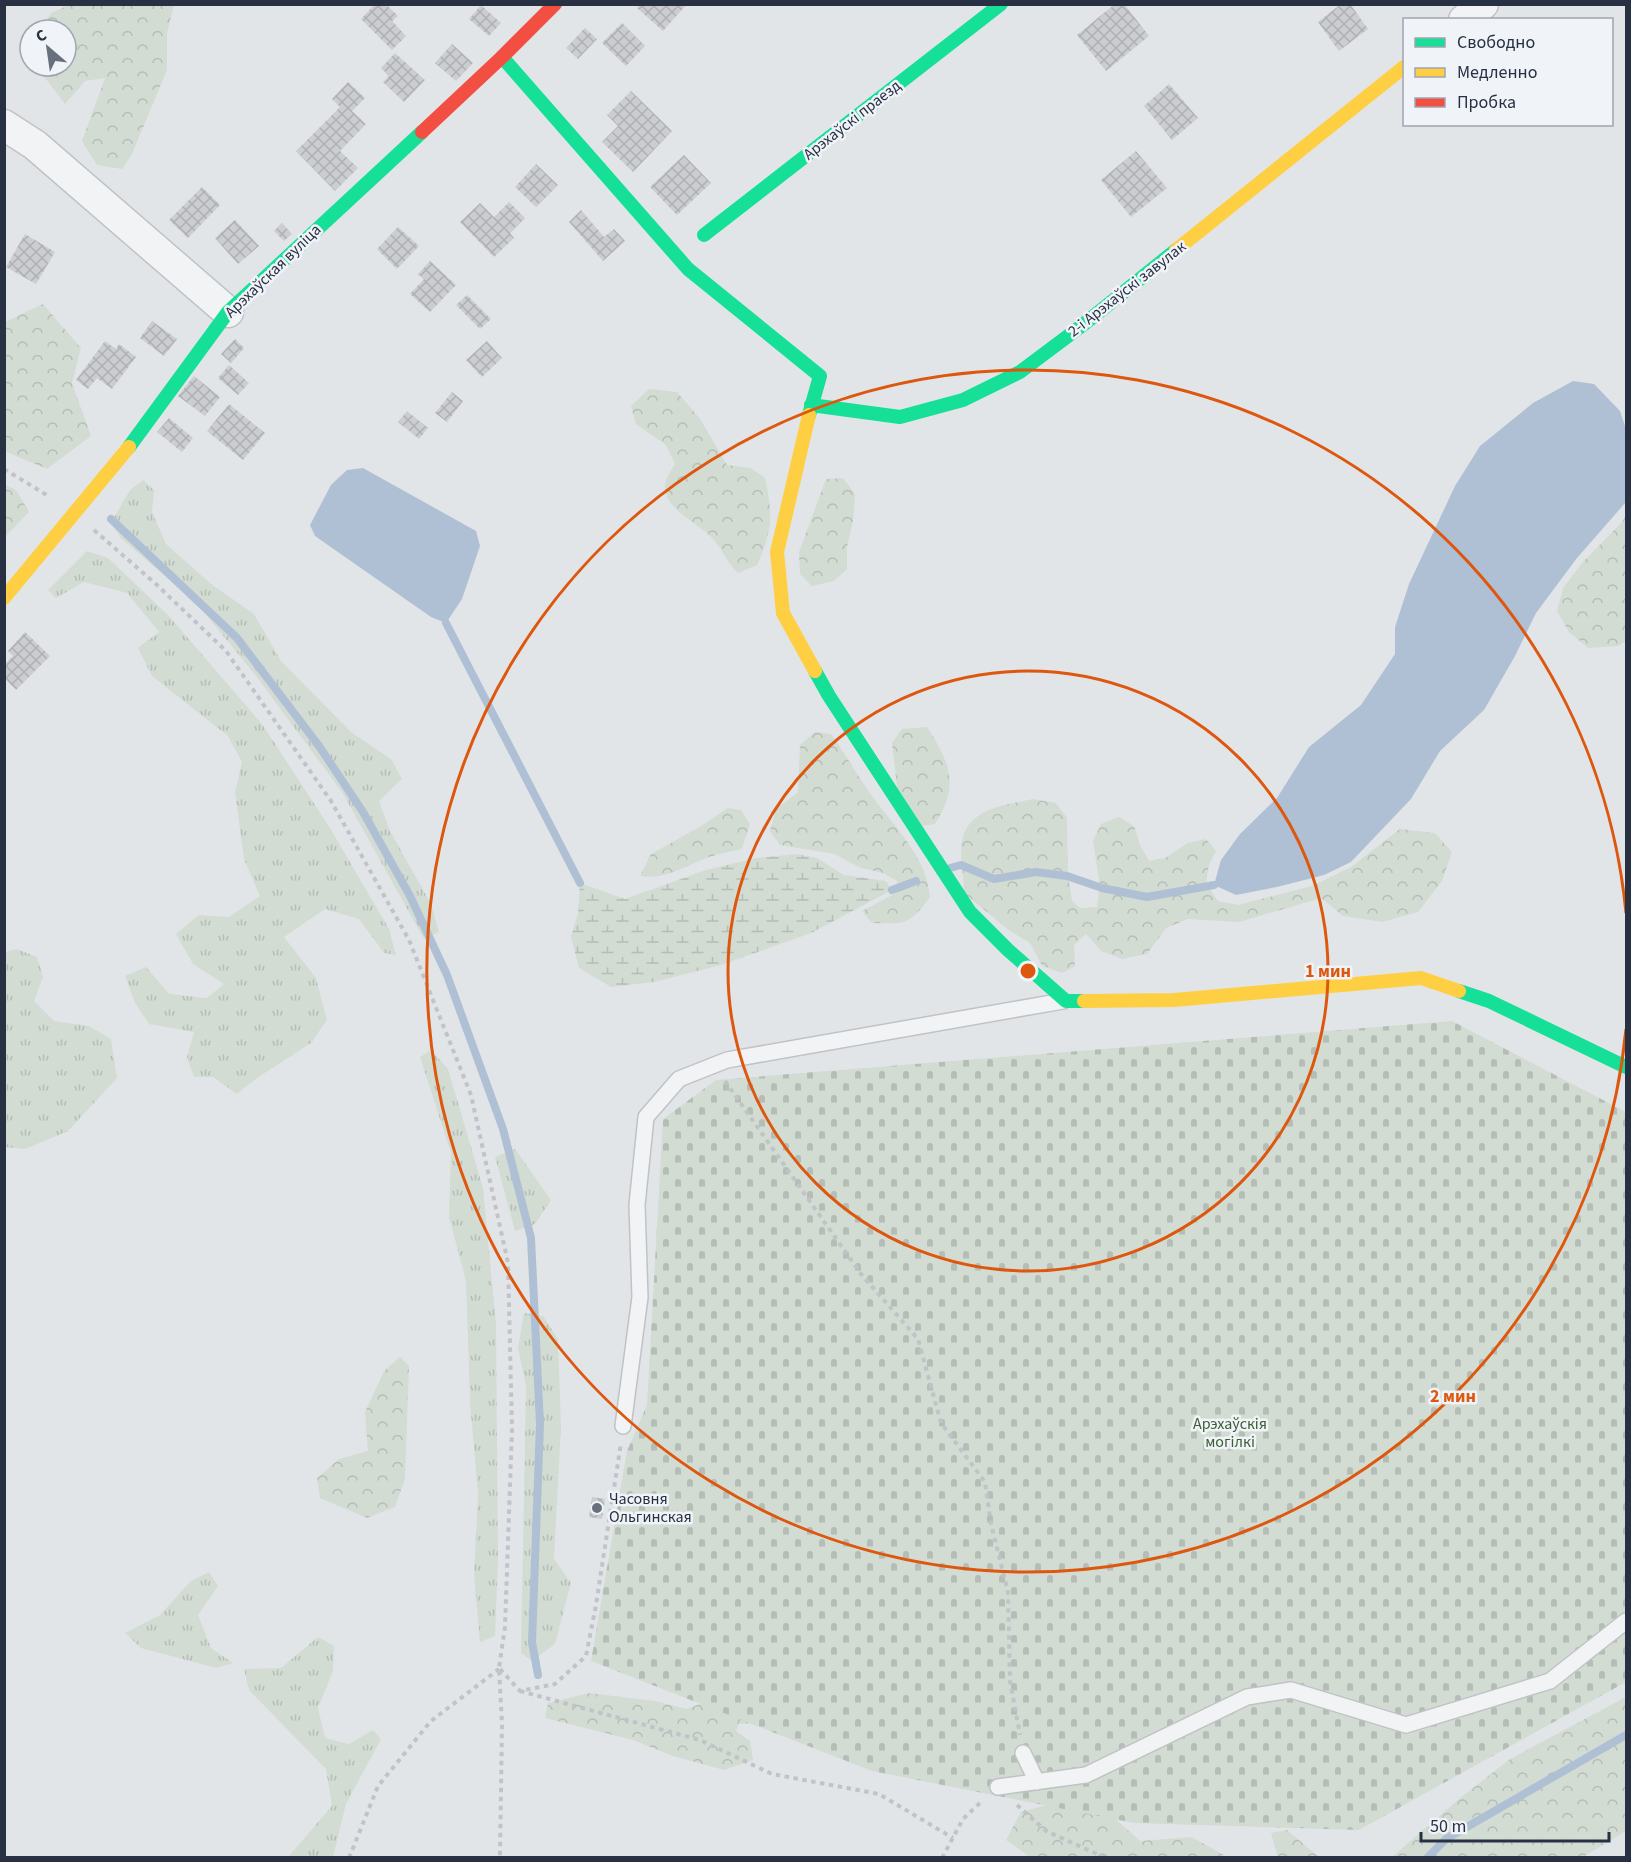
<svg xmlns="http://www.w3.org/2000/svg" width="1631" height="1862" viewBox="0 0 1631 1862" font-family="'Source Sans 3',sans-serif">
<style>
.grass{fill:url(#grass-tufts)}
.forest{fill:url(#forest-crowns)}
.wetland{fill:url(#wetland-marsh)}
.cemetery{fill:url(#cemetery-stones)}
.water{fill:#afc0d5}
.lines{fill:none;stroke-linecap:round;stroke-linejoin:round}
.stream{stroke:#afc0d5;stroke-width:8}
.building{fill:url(#building-cross-hatch)}
.lane-casing{stroke:#c0c3c6;stroke-width:18}
.street-casing{stroke:#c0c3c6;stroke-width:33}
.path{stroke:#c1c3c8;stroke-width:4;stroke-dasharray:4.5 4.5;stroke-linecap:butt}
.lane{stroke:#f2f3f4;stroke-width:15}
.street{stroke:#f2f3f4;stroke-width:30}
.fast{stroke:#16e098;stroke-width:14}
.slow{stroke:#ffcf43;stroke-width:14}
.jam{stroke:#f24e42;stroke-width:14}
.slow-bridge{stroke:#ffcf43;stroke-width:14}
.ring{fill:none;stroke:#de570f;stroke-width:3}
.poi-dot{fill:#69707d;stroke:#f0f3f7;stroke-width:2}
.labels{text-anchor:middle;dominant-baseline:central;stroke-width:5;stroke-linejoin:round;paint-order:stroke}
.street-label{font-size:16px;fill:#283143;stroke:#f0f3f7}
.park-label{font-size:16px;fill:#3b6034;stroke:#f0f3f7}
.poi-label{font-size:16px;fill:#283143;stroke:#f0f3f7;text-anchor:start}
.centre{fill:#de570f;stroke:#f0f3f7;stroke-width:3}
.ring-label{font-size:18px;text-anchor:middle;font-weight:bold;fill:#de570f;stroke:#f0f3f7;stroke-width:5;stroke-linejoin:round;paint-order:stroke}
</style>
<defs>
<pattern id="grass-tufts" width="24" height="20" patternUnits="userSpaceOnUse" patternTransform="scale(1.5)"><rect width="24" height="20" fill="#d2dcd3"/><path d="M3 7l-1-3M5 7V3M7 7l1-3M15 17l-1-3M17 17v-4M19 17l1-3" fill="none" stroke="#b4bdb6"/></pattern>
<pattern id="forest-crowns" width="20" height="18" patternUnits="userSpaceOnUse" patternTransform="scale(1.5)"><rect width="20" height="18" fill="#d2dcd3"/><path d="M2 6a3 3 0 1 1 6 0M12 15a3 3 0 1 1 6 0" fill="none" stroke="#b4bdb6"/></pattern>
<pattern id="wetland-marsh" width="20" height="14" patternUnits="userSpaceOnUse" patternTransform="scale(1.5)"><rect width="20" height="14" fill="#d2dcd3"/><path d="M1 5h8M5 5V1M11 12h8M15 12V8" fill="none" stroke="#b4bdb6"/></pattern>
<pattern id="cemetery-stones" width="16" height="16" patternUnits="userSpaceOnUse" patternTransform="scale(1.5)"><rect width="16" height="16" fill="#d2dcd3"/><path d="M2 7V4a2 2 0 0 1 4 0v3zM10 15v-3a2 2 0 0 1 4 0v3z" fill="#b4bdb6"/></pattern>
<pattern id="building-cross-hatch" width="8" height="8" patternUnits="userSpaceOnUse" patternTransform="scale(1.5)"><rect width="8" height="8" fill="#cbcdd0"/><path d="M0 0l8 8M0 8l8-8" fill="none" stroke="#aeb0b4"/></pattern>
</defs>
<rect width="100%" height="100%" fill="#e2e5e8"/>
<g class="grass">
<path d="M 143,480 L 154,490 L 152,512 L 166,544 L 211,584 L 254,614 L 281,661 L 351,732 L 391,759 L 402,779 L 379,801 L 390,831 L 431,904 L 439,932 L 424,939 L 342,792 L 253,672 L 198,605 L 121,538 L 111,523 L 130,490 Z"/>
<path d="M 87,551 L 108,558 L 168,615 L 262,724 L 330,828 L 389,929 L 396,955 L 384,953 L 359,919 L 325,909 L 284,937 L 316,978 L 327,1020 L 311,1043 L 257,1078 L 237,1094 L 213,1077 L 194,1077 L 187,1057 L 194,1032 L 149,1024 L 135,1003 L 125,976 L 146,967 L 169,994 L 207,998 L 224,984 L 193,964 L 176,934 L 199,915 L 229,917 L 260,896 L 244,859 L 235,792 L 242,762 L 228,736 L 152,676 L 138,648 L 159,632 L 127,593 L 84,582 L 56,598 L 48,590 Z"/>
<path d="M 17,949 L 37,957 L 43,977 L 34,1001 L 54,1021 L 89,1026 L 111,1039 L 117,1078 L 68,1131 L 25,1149 L 4,1147 L 5,952 Z"/>
<path d="M 431,1050 L 448,1069 L 483,1188 L 496,1324 L 498,1560 L 495,1636 L 480,1642 L 474,1575 L 478,1494 L 470,1402 L 466,1281 L 449,1217 L 451,1153 L 420,1057 Z"/>
<path d="M 515,1149 L 551,1200 L 535,1224 L 515,1231 L 495,1157 Z"/>
<path d="M 524,1313 L 543,1316 L 558,1339 L 561,1427 L 554,1559 L 571,1583 L 555,1644 L 532,1661 L 521,1653 L 526,1386 L 518,1348 Z"/>
<path d="M 209,1572 L 218,1586 L 198,1615 L 211,1648 L 233,1663 L 216,1668 L 141,1648 L 125,1633 L 160,1615 L 191,1581 Z"/>
<path d="M 318,1637 L 334,1646 L 333,1671 L 318,1708 L 325,1738 L 349,1744 L 373,1730 L 381,1739 L 346,1804 L 333,1857 L 288,1857 L 332,1806 L 326,1769 L 249,1690 L 244,1669 L 281,1668 Z"/>
</g>
<g class="forest">
<path d="M 71,4 L 174,5 L 167,33 L 167,70 L 131,156 L 122,169 L 97,165 L 82,141 L 105,78 L 85,81 L 65,104 L 36,66 L 66,66 L 66,30 L 40,30 L 51,13 Z"/>
<path d="M 43,304 L 81,348 L 72,383 L 91,436 L 47,469 L 4,451 L 5,322 Z"/>
<path d="M 649,389 L 677,392 L 701,420 L 727,465 L 751,468 L 765,478 C 773,515 773,529 757,565 L 738,573 C 727,563 723,550 713,539 C 700,523 657,507 666,480 C 668,475 672,469 675,464 L 666,445 L 636,424 L 631,406 Z"/>
<path d="M 843,478 L 855,494 L 853,521 L 847,547 L 847,569 L 834,581 L 812,586 L 800,574 L 799,552 L 826,479 Z"/>
<path d="M 4,484 L 16,490 L 29,512 L 5,537 Z"/>
<path d="M 1626,514 L 1626,641 L 1618,646 L 1588,648 L 1569,632 L 1557,611 L 1563,588 L 1582,563 L 1623,521 Z"/>
<path d="M 927,727 C 950,763 960,785 935,824 L 922,826 L 897,787 L 892,743 L 902,729 Z"/>
<path d="M 815,732 L 831,734 C 845,753 856,774 870,793 C 893,826 927,856 930,897 C 909,925 907,924 872,923 L 862,911 L 898,892 L 897,881 L 883,873 L 861,868 L 834,854 L 780,845 L 770,831 L 776,809 L 798,792 L 800,745 Z"/>
<path d="M 1033,799 L 1056,803 L 1067,818 L 1068,874 L 1072,901 L 1080,908 L 1097,907 L 1100,886 L 1093,841 L 1101,824 L 1119,817 L 1134,826 L 1140,845 L 1149,861 L 1165,858 L 1188,843 L 1206,839 L 1216,851 L 1209,865 L 1206,883 L 1218,901 L 1238,905 L 1312,886 L 1351,867 L 1400,829 L 1435,833 L 1452,852 L 1442,881 L 1418,912 L 1382,922 L 1343,916 L 1321,898 L 1239,922 L 1188,919 L 1166,928 L 1147,954 L 1122,959 L 1101,951 L 1086,934 L 1074,945 L 1075,966 L 1062,973 L 1042,966 L 1030,943 L 1010,931 L 964,893 C 964,880 959,853 962,841 C 968,808 1006,805 1033,799 Z"/>
<path d="M 728,808 L 741,810 L 750,824 L 742,849 C 731,851 719,854 709,857 C 685,866 666,880 640,876 L 651,854 L 703,825 Z"/>
<path d="M 400,1357 L 409,1366 L 405,1479 L 395,1507 L 367,1518 L 320,1498 L 317,1478 L 339,1459 L 368,1451 L 365,1412 L 384,1371 Z"/>
<path d="M 589,1693 L 655,1701 L 687,1709 L 722,1695 L 762,1723 L 739,1724 L 736,1731 L 750,1741 L 753,1760 L 724,1770 L 673,1756 L 633,1740 L 545,1718 L 548,1703 Z"/>
<path d="M 1626,1697 L 1626,1831 L 1583,1857 L 1392,1857 L 1459,1799 L 1510,1759 Z"/>
<path d="M 1072,1798 L 1111,1815 L 1140,1841 L 1192,1837 L 1227,1857 L 1028,1857 L 1026,1854 L 1006,1840 L 1021,1812 Z"/>
<path d="M 1287,1830 L 1319,1857 L 1278,1857 L 1271,1833 Z"/>
</g>
<path class="wetland" d="M 796,854 L 817,858 L 844,875 L 886,881 L 892,890 L 811,933 L 721,965 L 654,982 L 611,987 L 579,968 L 571,937 L 578,913 L 580,883 L 625,899 L 706,870 L 756,858 Z"/>
<path class="cemetery" d="M 1452,1021 L 1626,1112 L 1626,1682 L 1359,1830 L 1134,1823 L 872,1771 L 591,1661 L 627,1451 L 647,1405 L 663,1119 L 716,1080 Z"/>
<g class="water">
<path d="M 1573,381 L 1594,384 L 1620,411 L 1626,429 L 1626,502 L 1577,558 L 1536,613 L 1515,656 L 1484,710 L 1440,751 L 1411,799 L 1351,862 L 1324,875 L 1277,887 L 1236,895 L 1214,885 L 1221,860 L 1240,834 L 1277,798 L 1309,747 L 1361,705 L 1395,654 L 1395,627 L 1409,584 L 1455,486 L 1480,446 L 1533,403 Z"/>
<path d="M 363,468 L 476,531 L 480,546 L 462,599 L 446,623 L 431,617 L 315,536 L 310,525 L 331,485 L 347,470 Z"/>
</g>
<g class="lines">
<g class="stream">
<path d="M 111,519 L 237,638 L 319,746 L 363,812 L 410,896 L 447,975 L 503,1129 L 531,1238 L 540,1424 L 532,1642 L 538,1675"/>
<path d="M 446,623 L 580,883"/>
<path d="M 950,868 L 961,865 L 994,879 L 1036,872 L 1067,876 L 1102,888 L 1147,897 L 1214,885"/>
<path d="M 892,890 L 916,881"/>
<path d="M 1427,1858 L 1446,1839 L 1626,1735"/>
</g>
</g>
<g class="building">
<path d="M 375,4 L 386,4 L 398,16 L 392,21 L 406,36 L 392,50 L 361,19 Z"/>
<path d="M 640,4 L 687,4 L 663,31 L 637,8 Z"/>
<path d="M 1115,4 L 1124,4 L 1149,36 L 1106,71 L 1077,35 Z"/>
<path d="M 1341,4 L 1350,4 L 1368,29 L 1339,51 L 1318,22 Z"/>
<path d="M 481,5 L 501,23 L 489,36 L 469,19 Z"/>
<path d="M 622,23 L 645,46 L 626,66 L 602,43 Z"/>
<path d="M 585,28 L 597,39 L 578,59 L 566,48 Z"/>
<path d="M 452,44 L 473,63 L 456,81 L 435,63 Z"/>
<path d="M 395,53 L 425,80 L 404,102 L 383,82 L 389,76 L 381,68 Z"/>
<path d="M 348,82 L 365,98 L 352,111 L 366,124 L 340,151 L 358,168 L 335,191 L 296,151 L 340,107 L 332,99 Z"/>
<path d="M 1169,84 L 1198,118 L 1172,140 L 1144,106 Z"/>
<path d="M 631,91 L 672,131 L 633,172 L 602,142 L 618,126 L 607,115 Z"/>
<path d="M 1136,151 L 1167,188 L 1131,217 L 1101,180 Z"/>
<path d="M 684,155 L 711,183 L 677,215 L 650,187 Z"/>
<path d="M 536,164 L 558,185 L 536,207 L 515,187 Z"/>
<path d="M 202,187 L 220,205 L 188,238 L 169,220 Z"/>
<path d="M 509,202 L 525,218 L 510,233 L 514,238 L 494,257 L 460,222 L 480,203 L 494,217 Z"/>
<path d="M 581,210 L 604,237 L 614,229 L 625,241 L 603,261 L 569,222 Z"/>
<path d="M 235,220 L 259,246 L 238,264 L 215,238 Z"/>
<path d="M 282,223 L 292,234 L 284,241 L 274,231 Z"/>
<path d="M 398,227 L 419,246 L 397,269 L 377,249 Z"/>
<path d="M 25,234 L 55,252 L 36,284 L 6,267 Z"/>
<path d="M 430,261 L 456,285 L 430,312 L 410,294 L 424,279 L 418,274 Z"/>
<path d="M 467,295 L 491,319 L 480,329 L 456,305 Z"/>
<path d="M 152,321 L 177,339 L 164,356 L 140,338 Z"/>
<path d="M 235,339 L 244,348 L 231,363 L 221,354 Z"/>
<path d="M 105,341 L 116,349 L 119,344 L 136,357 L 112,389 L 97,378 L 88,389 L 76,380 Z"/>
<path d="M 487,341 L 502,358 L 482,377 L 466,360 Z"/>
<path d="M 229,365 L 249,383 L 238,395 L 218,378 Z"/>
<path d="M 194,376 L 220,397 L 205,416 L 178,396 Z"/>
<path d="M 452,392 L 463,401 L 447,422 L 435,413 Z"/>
<path d="M 229,404 L 265,433 L 243,460 L 207,431 Z"/>
<path d="M 407,411 L 428,428 L 419,439 L 398,422 Z"/>
<path d="M 169,418 L 193,438 L 182,452 L 157,432 Z"/>
<path d="M 25,632 L 50,656 L 16,690 L 4,678 L 4,665 L 13,656 L 8,651 Z"/>
<path d="M 592,1497 L 605,1499 L 602,1519 L 589,1517 Z"/>
</g>
<g class="lines">
<g class="lane-casing">
<g id="lane">
<path d="M 623,1426 L 640,1297 L 637,1205 L 646,1117 L 679,1079 L 727,1060 L 1063,1001"/>
<path d="M 1023,1753 L 1037,1782"/>
<path d="M 998,1787 L 1086,1775 L 1247,1697 L 1291,1690 L 1406,1725 L 1550,1681 L 1626,1621"/>
</g>
</g>
<g class="street-casing">
<g id="street">
<path d="M 1464,20 L 1483,4"/>
<path d="M 4,125 L 35,145 L 228,312"/>
</g>
</g>
<g class="path">
<path d="M 4,469 L 50,497"/>
<path d="M 94,530 L 157,585 L 226,651 L 331,801 L 409,940 L 471,1095 L 508,1263 L 512,1429 L 505,1627 L 499,1668 L 502,1724 L 500,1858"/>
<path d="M 725,1081 L 861,1274 L 918,1339 L 941,1423 L 985,1482 L 991,1524 L 1008,1592 L 1010,1681 L 1020,1735"/>
<path d="M 500,1669 L 520,1691 L 555,1684 L 586,1656 L 596,1605 L 621,1443"/>
<path d="M 520,1691 L 700,1740 L 772,1774 L 879,1794 L 953,1838"/>
<path d="M 1017,1805 L 1046,1831 L 1106,1858"/>
<path d="M 349,1858 L 378,1786 L 431,1721 L 499,1669"/>
<path d="M 942,1858 L 963,1819 L 983,1800"/>
<path d="M 1399,1858 L 1401,1856"/>
</g>
<use href="#lane" class="lane"/>
<use href="#street" class="street"/>
<g class="fast">
<path d="M 502,57 L 688,269 L 820,376 L 809,415"/>
<path d="M 704,235 L 1001,4"/>
<path d="M 811,405 L 900,417 L 963,400 L 1020,372 L 1084,324 L 1176,250"/>
<path d="M 129,447 L 228,312 L 422,132"/>
<path d="M 815,671 L 829,696 L 970,912 L 1008,950 L 1066,1001 L 1084,1001"/>
<path d="M 1459,991 L 1489,1001 L 1626,1067"/>
</g>
<g class="slow">
<path d="M 1176,250 L 1404,67"/>
<path d="M 809,415 L 777,552 L 783,613 L 815,671"/>
<path d="M 1084,1001 L 1174,1000 L 1421,978 L 1459,991"/>
</g>
<path class="jam" d="M 422,132 L 502,57 L 555,4"/>
<path class="slow-bridge" d="M 4,598 L 129,447"/>
</g>
<g class="ring">
<circle cx="1028" cy="971" r="300"/>
<path d="M1626 1029A601 601 0 1 1 1626 913"/>
</g>
<circle class="poi-dot" cx="597" cy="1508" r="6"/>
<g class="labels">
<g class="street-label">
<text transform="translate(852 120) rotate(-38)">Арэхаўскі праезд</text>
<text transform="translate(273 271) rotate(-44)">Арэхаўская вуліца</text>
<text transform="translate(1127 289) rotate(-38)">2-і Арэхаўскі завулак</text>
</g>
<g class="park-label">
<text x="1230" y="1424">Арэхаўскія<tspan x="1230" dy="18">могілкі</tspan></text>
</g>
<g class="poi-label">
<text x="609" y="1499">Часовня<tspan x="609" dy="18">Ольгинская</tspan></text>
</g>
</g>
<circle cx="1028" cy="971" r="9" class="centre"/>
<g class="ring-label">
<text x="1328" y="977">1 мин</text>
<text x="1453" y="1402">2 мин</text>
</g>
<rect width="1631" height="1862" fill="none" stroke="#283143" stroke-width="12"/>
<rect x="1403" y="18" width="210" height="108" fill="#f0f3f7" stroke="#a0a5af" stroke-width="1.5"/>
<rect x="1415" y="38" width="30" height="9" fill="#16e098" stroke="#a0a5af" stroke-width="1.5"/>
<text x="1457" y="48" font-size="18" fill="#283143">Свободно</text>
<rect x="1415" y="68" width="30" height="9" fill="#ffcf43" stroke="#a0a5af" stroke-width="1.5"/>
<text x="1457" y="78" font-size="18" fill="#283143">Медленно</text>
<rect x="1415" y="98" width="30" height="9" fill="#f24e42" stroke="#a0a5af" stroke-width="1.5"/>
<text x="1457" y="108" font-size="18" fill="#283143">Пробка</text>
<g transform="translate(48 48) rotate(331)"><circle r="28" fill="#f0f3f7" stroke="#a0a5af" stroke-width="1.5"/>
<path d="M0-4.5L10 22L0 15L-10 22Z" fill="#69707d"/>
<text y="-9" font-size="16" font-weight="bold" text-anchor="middle" fill="#283143">С</text>
</g>
<path d="M1421 1832v9h188v-9" fill="none" stroke="#283143" stroke-width="3"/>
<text x="1430" y="1832" font-size="18" fill="#283143" stroke="#f0f3f7" stroke-width="4.5" paint-order="stroke">50 m</text>
</svg>
